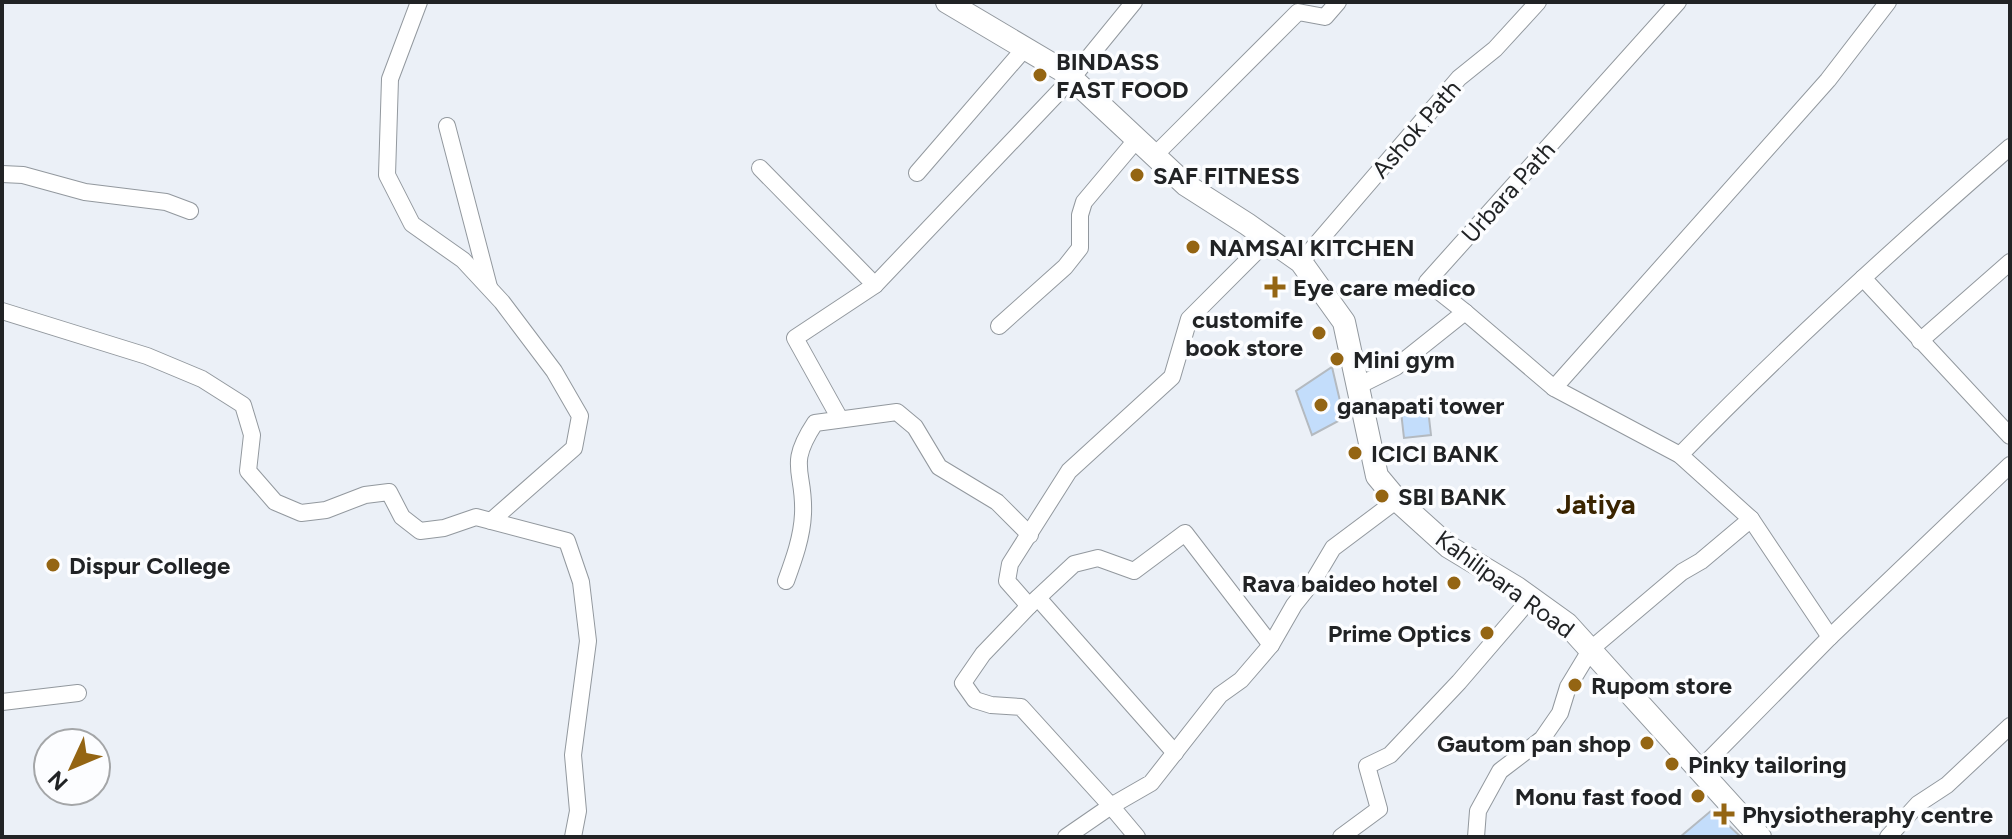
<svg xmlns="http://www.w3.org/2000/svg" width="2012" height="839" viewBox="0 0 2012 839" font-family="Figtree,sans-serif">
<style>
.building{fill:#c3ddfb;stroke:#b4bac0;stroke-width:2}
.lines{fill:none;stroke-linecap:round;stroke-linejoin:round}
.street-casing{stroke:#92989e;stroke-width:18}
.secondary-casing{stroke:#92989e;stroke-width:24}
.street{stroke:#fff;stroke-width:16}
.secondary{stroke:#fff;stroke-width:22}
.poi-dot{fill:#946513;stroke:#fcfdff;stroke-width:3}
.labels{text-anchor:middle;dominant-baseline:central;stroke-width:7;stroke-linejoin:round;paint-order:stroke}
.poi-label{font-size:24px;font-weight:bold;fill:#212325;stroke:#fcfdff;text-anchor:start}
.street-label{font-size:24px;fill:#212325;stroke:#fcfdff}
.quarter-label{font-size:28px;font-weight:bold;fill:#3a2400;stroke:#fcfdff}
</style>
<rect width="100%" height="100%" fill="#ebf0f7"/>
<g class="building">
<path d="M 1332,367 L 1344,418 L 1312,435 L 1296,391 Z"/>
<path d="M 1427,400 L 1431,435 L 1404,438 L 1400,403 Z"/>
<path d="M 1712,810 L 1741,837 L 1680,837 Z"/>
</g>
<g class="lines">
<g class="street-casing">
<g id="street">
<path d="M 419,2 L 390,79 L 387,175 L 412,224 L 463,260 L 502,302 L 554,371 L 580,416 L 574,448 L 491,521"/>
<path d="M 447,126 L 489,287"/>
<path d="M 1155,155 L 1298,12 L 1325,17 L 1338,2"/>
<path d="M 760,168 L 875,285 L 795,338 L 840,419"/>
<path d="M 917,173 L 1025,48"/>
<path d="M 2,174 L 23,175 L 85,192 L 166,202 L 190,211"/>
<path d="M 1269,239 L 1189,319 L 1172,377 L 1069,471 L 1010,564 L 1007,581 L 1029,606 L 983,654 L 963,683 L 975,700 L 991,705 L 1021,707 L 1111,806 L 1151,783 L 1220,695 L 1241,680 L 1271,645 L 1294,605 L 1314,580 L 1333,548 L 1397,500"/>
<path d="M 1301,262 L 1459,78 L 1495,49 L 1538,2"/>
<path d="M 1863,278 L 2010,436"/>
<path d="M 875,285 L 1072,78 L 1134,2"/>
<path d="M 2,311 L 147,356 L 202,379 L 243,405 L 252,435 L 248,471 L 275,502 L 301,513 L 326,510 L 365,495 L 389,492 L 402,517 L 420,531 L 444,528 L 476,517 L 567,541 L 581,582 L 588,641 L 573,755 L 578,811 L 573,837"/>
<path d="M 1465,312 L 1554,388 L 1828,80 L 1888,2"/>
<path d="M 999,326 L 1065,267 L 1080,248 L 1080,215 L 1084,202 L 1137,139"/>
<path d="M 1920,341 L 2010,262"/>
<path d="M 1356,387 L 1396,367 L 1465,312 L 1427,282 L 1678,2"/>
<path d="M 1554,388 L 1680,455 L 1751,519 L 1830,637"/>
<path d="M 1680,455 C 1785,347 1896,246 2010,147"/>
<path d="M 786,581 C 794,559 802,537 803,514 C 805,470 786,467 815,423 L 897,412 L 915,427 L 939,467 L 997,502 L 1030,535"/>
<path d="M 1038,598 L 1175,753"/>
<path d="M 1029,606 L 1074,564 L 1098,558 L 1134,571 L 1185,533 L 1271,645"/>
<path d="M 2,702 L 78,693"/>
<path d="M 1701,768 L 1830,637 L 2010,465"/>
<path d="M 1066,837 L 1111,806 L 1137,837"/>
<path d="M 1341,837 L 1379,809 L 1367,766 L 1390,755 L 1459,682 L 1531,598"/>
<path d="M 1476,837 L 1478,811 L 1500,771 L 1542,739 L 1560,713 L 1568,687 L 1591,649 L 1682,572 L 1701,561 L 1751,519"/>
<path d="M 1888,837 L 1918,804 L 1947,785 L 2010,726"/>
</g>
</g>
<g class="secondary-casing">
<path id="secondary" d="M 947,2 L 1065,72 L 1186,185 L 1247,224 L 1301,262 L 1344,322 L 1377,476 L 1397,500 L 1449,547 L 1517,588 L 1567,624 L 1760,837"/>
</g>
<use href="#street" class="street"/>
<use href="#secondary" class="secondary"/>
</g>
<g class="poi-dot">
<circle cx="1040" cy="75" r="8"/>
<circle cx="1137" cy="175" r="8"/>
<circle cx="1193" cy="247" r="8"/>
<path d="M1271 275h8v8h8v8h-8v8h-8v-8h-8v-8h8z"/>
<circle cx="1319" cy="333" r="8"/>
<circle cx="1337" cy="359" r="8"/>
<circle cx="1321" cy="405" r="8"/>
<circle cx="1355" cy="453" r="8"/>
<circle cx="1382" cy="496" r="8"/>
<circle cx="53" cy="565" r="8"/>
<circle cx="1454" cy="583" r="8"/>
<circle cx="1487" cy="633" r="8"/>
<circle cx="1575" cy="685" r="8"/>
<circle cx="1647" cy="743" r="8"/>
<circle cx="1672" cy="764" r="8"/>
<circle cx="1698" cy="796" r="8"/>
<path d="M1720 802h8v8h8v8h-8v8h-8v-8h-8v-8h8z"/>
</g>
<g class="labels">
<g class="poi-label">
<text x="1056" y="61">BINDASS<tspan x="1056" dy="28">FAST FOOD</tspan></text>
<text x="1153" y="175">SAF FITNESS</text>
<text x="1209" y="247">NAMSAI KITCHEN</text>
<text x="1293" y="287">Eye care medico</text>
<text x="1303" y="319" text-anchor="end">customife<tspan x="1303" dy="28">book store</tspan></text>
<text x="1353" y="359">Mini gym</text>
<text x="1337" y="405">ganapati tower</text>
<text x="1371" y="453">ICICI BANK</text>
<text x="1398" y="496">SBI BANK</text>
<text x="69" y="565">Dispur College</text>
<text x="1438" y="583" text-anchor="end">Rava baideo hotel</text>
<text x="1471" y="633" text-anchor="end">Prime Optics</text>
<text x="1591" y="685">Rupom store</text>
<text x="1631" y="743" text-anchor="end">Gautom pan shop</text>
<text x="1688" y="764">Pinky tailoring</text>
<text x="1682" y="796" text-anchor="end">Monu fast food</text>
<text x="1742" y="814">Physiotheraphy centre</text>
</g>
<g class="street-label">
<text transform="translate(1416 129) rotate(-49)">Ashok Path</text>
<text transform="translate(1508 192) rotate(-48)">Urbara Path</text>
<text transform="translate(1505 584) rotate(36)">Kahilipara Road</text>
</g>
<g class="quarter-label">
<text x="1596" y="504">Jatiya</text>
</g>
</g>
<rect width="2012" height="839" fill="none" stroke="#212325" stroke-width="8"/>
<g transform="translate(72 767) rotate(226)"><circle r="38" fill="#fcfdff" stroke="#a4a6a8" stroke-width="2"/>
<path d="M0-6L14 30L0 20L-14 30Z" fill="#946513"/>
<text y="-12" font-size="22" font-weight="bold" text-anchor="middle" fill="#212325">N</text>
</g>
</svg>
